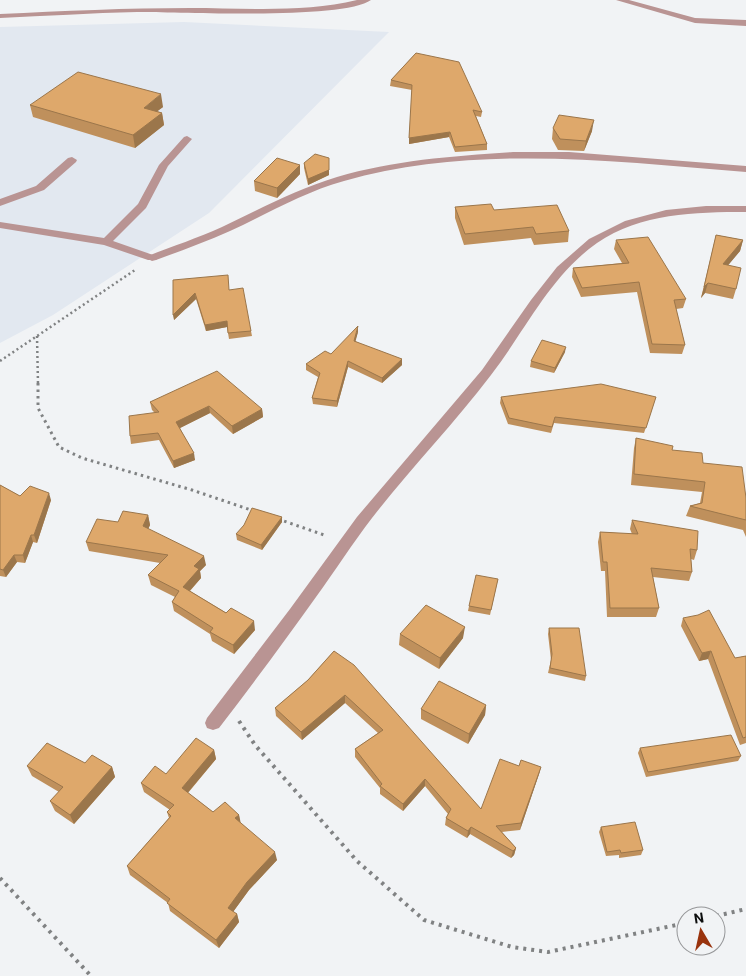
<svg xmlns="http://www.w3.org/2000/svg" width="746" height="976" viewBox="0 0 746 976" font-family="Roboto,sans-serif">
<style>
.built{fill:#e2e8f0}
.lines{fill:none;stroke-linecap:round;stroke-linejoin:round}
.path-far2{stroke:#808283;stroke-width:2.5;stroke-dasharray:2 3;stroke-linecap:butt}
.path-far1{stroke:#808283;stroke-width:3;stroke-dasharray:2.5 4;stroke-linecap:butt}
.path{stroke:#808283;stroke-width:4;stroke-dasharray:3 5;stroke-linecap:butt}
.service{fill:#b99493;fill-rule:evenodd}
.minor{fill:#b99493;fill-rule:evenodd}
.wall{fill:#bf905c}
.shaded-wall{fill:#9b764b}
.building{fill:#dea86b;stroke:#9b764b}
</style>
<rect width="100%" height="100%" fill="#f1f3f5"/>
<path class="built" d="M 184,22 L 389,32 L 209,213 L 53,315 L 0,343 L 0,27 Z"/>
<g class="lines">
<g class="path-far2">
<path d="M 37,336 L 38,384"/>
<path d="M 0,361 L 135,270"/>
</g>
<g class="path-far1">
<path d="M 38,383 L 38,408 L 59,447 L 82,458 L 192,490 L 254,511"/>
<path d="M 278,519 L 327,536"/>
</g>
<g class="path">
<path d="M 239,721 L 255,745 L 357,861 L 424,920 L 512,947 L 548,952 L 686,923"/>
<path d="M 0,878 L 91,976"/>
<path d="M 716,916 L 746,909"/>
</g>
<g class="service">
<path d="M 187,136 L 192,139 L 168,166 L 146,208 L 113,241 L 156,256 L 158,258 L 156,260 L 148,260 L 104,245 L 0,228 L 0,222 L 104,238 L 138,204 L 159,165 L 184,137 Z"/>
<path d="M 72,157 L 77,160 L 76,162 L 44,190 L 0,206 L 0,199 L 36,186 L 68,158 Z"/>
</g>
<g class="minor">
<path d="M 357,0 L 371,0 C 344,20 180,12 137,12 C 91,13 46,16 0,18 L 0,14 C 63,11 127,8 190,8 C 245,8 304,13 357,0 Z"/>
<path d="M 616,0 L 629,0 L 695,18 L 746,20 L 746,26 L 695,23 Z"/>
<path d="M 513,152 L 569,152 L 746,166 L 746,172 C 612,161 475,144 344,181 C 304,192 267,214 230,231 C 206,242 180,251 156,260 L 152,261 L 146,258 L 148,256 C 173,246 198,238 222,227 C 260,209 297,189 337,177 C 394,160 454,156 513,152 Z"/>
<path d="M 706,206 L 746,206 L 746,212 C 695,212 641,213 597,243 C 550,276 525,331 491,375 C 453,425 410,469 372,518 C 352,544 335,571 316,597 C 284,642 252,685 219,728 L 213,730 L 207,728 L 205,723 L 207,718 L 290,609 L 357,517 L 482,370 L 531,300 L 557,267 L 589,239 L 625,221 L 666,210 Z"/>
</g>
</g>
<g class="wall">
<path d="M 416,53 L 482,112 L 481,117 L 476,116 L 487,144 L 487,150 L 455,152 L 449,137 L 409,144 L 412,90 L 390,86 L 391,80 Z"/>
<path d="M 30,105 L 163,107 L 157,111 L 162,113 L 164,125 L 135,148 L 33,117 Z"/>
<path d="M 553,128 L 592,131 L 584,151 L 558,150 L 552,139 Z"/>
<path d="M 304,163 L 329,175 L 308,185 L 304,168 Z"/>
<path d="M 300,174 L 277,198 L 255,191 L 254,181 Z"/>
<path d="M 455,207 L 494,210 L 569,231 L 568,242 L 534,245 L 531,238 L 464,245 L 455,218 Z"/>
<path d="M 716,235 L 743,240 L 740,251 L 728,265 L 736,289 L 733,299 L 705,293 L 701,298 Z"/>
<path d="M 616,240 L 686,299 L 683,308 L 676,309 L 685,345 L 682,354 L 650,353 L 637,292 L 581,297 L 572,277 L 573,268 L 622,263 L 614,249 Z"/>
<path d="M 173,280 L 229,290 L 251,331 L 252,336 L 229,339 L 227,327 L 206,331 L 196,299 L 174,320 Z"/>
<path d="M 358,332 L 355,341 L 402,365 L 382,383 L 348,367 L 337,407 L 313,404 L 312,398 L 318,377 L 306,370 L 306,364 L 331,354 Z"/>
<path d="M 565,352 L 554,373 L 530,367 L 531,361 Z"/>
<path d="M 501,397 L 654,403 L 644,433 L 554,423 L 551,433 L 508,424 L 500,403 Z"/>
<path d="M 150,402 L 262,409 L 263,417 L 233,434 L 210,413 L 180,428 L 195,460 L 174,468 L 159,440 L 131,444 L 130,436 L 155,413 L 152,410 Z"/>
<path d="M 636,438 L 672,450 L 703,463 L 746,498 L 746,537 L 743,530 L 686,516 L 690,506 L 700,503 L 702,492 L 631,485 L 634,448 Z"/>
<path d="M 0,485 L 20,496 L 51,500 L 37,543 L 33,542 L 25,563 L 17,562 L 6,577 L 0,576 Z"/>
<path d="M 148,515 L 150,525 L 148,529 L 206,565 L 200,571 L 201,578 L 190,591 L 255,630 L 234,654 L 212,641 L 210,634 L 174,611 L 172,602 L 175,597 L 151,585 L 148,575 L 160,563 L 89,551 L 86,542 L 118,522 Z"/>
<path d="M 282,517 L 282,522 L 262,550 L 237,540 L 236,534 Z"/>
<path d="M 632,520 L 697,550 L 694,560 L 691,559 L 692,572 L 689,581 L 653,577 L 659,608 L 656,617 L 607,617 L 605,571 L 601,571 L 598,542 L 600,532 L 632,534 L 630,529 Z"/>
<path d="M 498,579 L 490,615 L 468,611 L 469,606 Z"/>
<path d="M 683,618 L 735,658 L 746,656 L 746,743 L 740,745 L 708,659 L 699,661 L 681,626 Z"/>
<path d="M 549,628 L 586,676 L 585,681 L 548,673 L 551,660 L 548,634 Z"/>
<path d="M 400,634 L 463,638 L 439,669 L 399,645 Z"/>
<path d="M 334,651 L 481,809 L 519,766 L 541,767 L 539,774 L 520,830 L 502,832 L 516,848 L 514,855 L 511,858 L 470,834 L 467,838 L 445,825 L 446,818 L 448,814 L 425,786 L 403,811 L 380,794 L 380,788 L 355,757 L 355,749 L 378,733 L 345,703 L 302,740 L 276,716 L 275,708 L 308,680 Z"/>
<path d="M 486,705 L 485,715 L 468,744 L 421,719 L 421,709 Z"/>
<path d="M 640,748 L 741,756 L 738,761 L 646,777 L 638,753 Z"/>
<path d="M 214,750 L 216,759 L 188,793 L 213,812 L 239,815 L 240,823 L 277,860 L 249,890 L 233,912 L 237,914 L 239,922 L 219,948 L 170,911 L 168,903 L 130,875 L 127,866 L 169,818 L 167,812 L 170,810 L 144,792 L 141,783 L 166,774 Z"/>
<path d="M 85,763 L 112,767 L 115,777 L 74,824 L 55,811 L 50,801 L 59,792 L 32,776 L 27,766 Z"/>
<path d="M 601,827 L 643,850 L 641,855 L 619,858 L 619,855 L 606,856 L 599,832 Z"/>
</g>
<g class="shaded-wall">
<path d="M 161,94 L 163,107 L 146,120 L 144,108 Z"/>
<path d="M 162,113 L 164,125 L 135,148 L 133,135 Z"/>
<path d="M 594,120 L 592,131 L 584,151 L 586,141 Z"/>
<path d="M 450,132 L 449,137 L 409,144 L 409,138 Z"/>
<path d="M 329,158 L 329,175 L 308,185 L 308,179 Z"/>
<path d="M 300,165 L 300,174 L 277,198 L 277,188 Z"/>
<path d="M 743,240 L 740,251 L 720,275 L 723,264 Z"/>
<path d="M 708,283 L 705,293 L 701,298 L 704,287 Z"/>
<path d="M 195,293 L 196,299 L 174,320 L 173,315 Z"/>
<path d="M 227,321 L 227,327 L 206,331 L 205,325 Z"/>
<path d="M 358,326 L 358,332 L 354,347 L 354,341 Z"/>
<path d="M 566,347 L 565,352 L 554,373 L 555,368 Z"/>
<path d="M 402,359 L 402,365 L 382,383 L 382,378 Z"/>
<path d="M 348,361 L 348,367 L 337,407 L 337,401 Z"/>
<path d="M 209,406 L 210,413 L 178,429 L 176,422 Z"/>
<path d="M 262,409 L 263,417 L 233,434 L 232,426 Z"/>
<path d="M 194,453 L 195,460 L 174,468 L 173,461 Z"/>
<path d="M 49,493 L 51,500 L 37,543 L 34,535 Z"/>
<path d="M 148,515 L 150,525 L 145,536 L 143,526 Z"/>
<path d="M 282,517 L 282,522 L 262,550 L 261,545 Z"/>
<path d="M 31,535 L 33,542 L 25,563 L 23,555 Z"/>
<path d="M 14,555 L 17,562 L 6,577 L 3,570 Z"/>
<path d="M 204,556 L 206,565 L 200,571 L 201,578 L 185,596 L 183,587 L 194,566 Z"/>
<path d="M 254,621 L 255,630 L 234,654 L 233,645 Z"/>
<path d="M 465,627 L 463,638 L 439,669 L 440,658 Z"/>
<path d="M 711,651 L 708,659 L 699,661 L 702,653 Z"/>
<path d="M 345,695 L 345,703 L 302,740 L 301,732 Z"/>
<path d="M 486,705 L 485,715 L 468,744 L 469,734 Z"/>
<path d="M 214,750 L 216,759 L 184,797 L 182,788 Z"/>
<path d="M 112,767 L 115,777 L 74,824 L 70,815 Z"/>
<path d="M 541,767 L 539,774 L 520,830 L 521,823 Z"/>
<path d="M 425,779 L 425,786 L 403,811 L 403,804 Z"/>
<path d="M 239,815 L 241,824 L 235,818 Z"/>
<path d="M 471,827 L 470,834 L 467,838 L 468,831 Z"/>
<path d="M 516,848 L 514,855 L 511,858 L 513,851 Z"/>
<path d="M 275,852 L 277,860 L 249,890 L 230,916 L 228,908 L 247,882 Z"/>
<path d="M 237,914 L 239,922 L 219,948 L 216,940 Z"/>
</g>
<g class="building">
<path d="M 416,53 L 459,62 L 482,112 L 473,110 L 487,144 L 455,147 L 450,132 L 409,138 L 412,85 L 391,80 Z"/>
<path d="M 78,72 L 161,94 L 144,108 L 162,113 L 133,135 L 30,105 Z"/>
<path d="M 559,115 L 594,120 L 586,141 L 560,139 L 553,128 Z"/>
<path d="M 315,154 L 329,158 L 329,170 L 308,179 L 304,163 Z"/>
<path d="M 277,158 L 300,165 L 277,188 L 254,181 Z"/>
<path d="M 491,204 L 494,210 L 557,205 L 569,231 L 536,234 L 533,227 L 465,234 L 455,207 Z"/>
<path d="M 716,235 L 743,240 L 723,264 L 741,268 L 736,289 L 708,283 L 704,287 Z"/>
<path d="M 648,237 L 686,299 L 674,300 L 685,345 L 652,344 L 639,282 L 582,288 L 573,268 L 629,263 L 616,240 Z"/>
<path d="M 228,275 L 229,290 L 243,288 L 251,331 L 228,333 L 227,321 L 205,325 L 195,293 L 173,315 L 173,280 Z"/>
<path d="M 358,326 L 354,341 L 402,359 L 382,378 L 348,361 L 337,401 L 312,398 L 320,373 L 306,364 L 325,351 L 331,354 Z"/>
<path d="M 542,340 L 566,347 L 555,368 L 531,361 Z"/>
<path d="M 217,371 L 262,409 L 232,426 L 209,406 L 176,422 L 194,453 L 173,461 L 158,433 L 130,436 L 129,416 L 159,412 L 150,402 Z"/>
<path d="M 601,384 L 656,397 L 646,428 L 555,417 L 552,427 L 509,418 L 501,397 Z"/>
<path d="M 636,438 L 673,446 L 672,450 L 702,453 L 703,463 L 742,467 L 746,498 L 746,520 L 690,506 L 702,503 L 705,482 L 634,474 Z"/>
<path d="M 0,485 L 20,496 L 30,486 L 49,493 L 34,535 L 31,535 L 23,555 L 14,555 L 3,570 L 0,569 Z"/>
<path d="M 252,508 L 282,517 L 261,545 L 236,534 L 244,525 Z"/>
<path d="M 123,511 L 148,515 L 143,526 L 204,556 L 194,566 L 199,569 L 183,587 L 226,613 L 231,608 L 254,621 L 233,645 L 210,632 L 213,628 L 172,602 L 179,591 L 148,575 L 168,555 L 86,542 L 97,519 L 118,522 Z"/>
<path d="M 632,520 L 698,531 L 697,550 L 690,549 L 692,572 L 651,568 L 659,608 L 610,608 L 607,562 L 603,562 L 600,532 L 638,534 Z"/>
<path d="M 476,575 L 498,579 L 491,610 L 469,606 Z"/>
<path d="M 426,605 L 465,627 L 440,658 L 400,634 Z"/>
<path d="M 709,610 L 735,658 L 746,656 L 746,737 L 743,738 L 711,651 L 702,653 L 683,618 L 698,615 Z"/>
<path d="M 549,628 L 579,628 L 586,676 L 550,668 L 552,654 Z"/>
<path d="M 334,651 L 354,665 L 481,809 L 500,759 L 519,766 L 521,760 L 541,767 L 521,823 L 496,826 L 516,848 L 513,851 L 471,827 L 468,831 L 446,818 L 451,809 L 425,779 L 403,804 L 380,786 L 382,784 L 355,749 L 383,730 L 345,695 L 301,732 L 275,708 L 308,680 Z"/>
<path d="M 439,681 L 486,705 L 469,734 L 421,709 Z"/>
<path d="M 731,735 L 741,756 L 648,772 L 640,748 Z"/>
<path d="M 196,738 L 214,750 L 182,788 L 213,812 L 225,802 L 239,815 L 235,818 L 275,852 L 247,882 L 228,908 L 237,914 L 216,940 L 167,903 L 170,899 L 127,866 L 171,816 L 167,812 L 174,805 L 141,783 L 155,766 L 166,774 Z"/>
<path d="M 47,743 L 85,763 L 92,755 L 112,767 L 70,815 L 50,801 L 63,787 L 27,766 Z"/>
<path d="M 635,822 L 643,850 L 621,853 L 620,850 L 607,852 L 601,827 Z"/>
</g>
<g transform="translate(701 931) rotate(351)"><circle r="24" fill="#f1f3f5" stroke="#969799"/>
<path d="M0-4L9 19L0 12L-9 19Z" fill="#99330d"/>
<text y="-8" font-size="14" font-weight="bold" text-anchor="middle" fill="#0d0e0e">N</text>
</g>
</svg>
